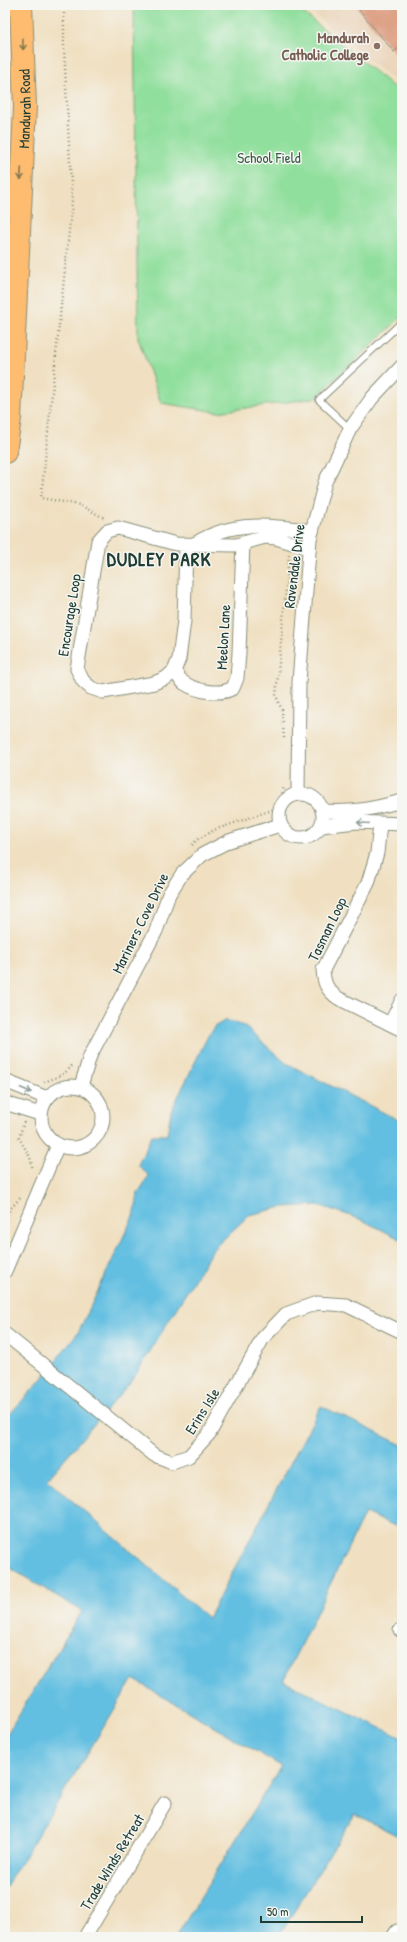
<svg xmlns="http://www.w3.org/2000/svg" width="407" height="1942" viewBox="0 0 407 1942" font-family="'Patrick Hand',sans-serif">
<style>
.built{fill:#ead3b8}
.green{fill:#91df9d;stroke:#588e68}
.water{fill:#63bfe1;stroke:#417e8a}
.building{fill:#da9476}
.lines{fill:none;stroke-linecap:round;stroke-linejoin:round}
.lane-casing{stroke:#888e7a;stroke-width:8}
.street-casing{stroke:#888e7a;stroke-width:15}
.highway-casing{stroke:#888e7a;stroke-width:24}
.path{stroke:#888e7a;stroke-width:2.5;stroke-dasharray:1 3;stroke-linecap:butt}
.lane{stroke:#fff;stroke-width:6}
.street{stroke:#fff;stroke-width:13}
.highway{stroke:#fdbc6f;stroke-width:22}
.oneway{stroke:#83764f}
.oneway2{stroke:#8f9e9a}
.education-dot{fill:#8d6e63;stroke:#f6f6f2;stroke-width:1.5}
.labels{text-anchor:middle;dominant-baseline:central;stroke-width:3;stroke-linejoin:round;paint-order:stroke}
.education-label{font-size:15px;font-weight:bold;fill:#785e54;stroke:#f6f6f2;text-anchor:end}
.street-label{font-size:15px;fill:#1f3d34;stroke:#f6f6f2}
.park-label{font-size:15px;fill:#365d49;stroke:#f6f6f2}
.district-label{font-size:19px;font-weight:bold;letter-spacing:1px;fill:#1f3d34;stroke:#f6f6f2}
</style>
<rect width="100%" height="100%" fill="#f6f6f2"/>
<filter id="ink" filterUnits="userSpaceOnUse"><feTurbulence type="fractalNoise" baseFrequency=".025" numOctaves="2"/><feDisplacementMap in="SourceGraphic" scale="8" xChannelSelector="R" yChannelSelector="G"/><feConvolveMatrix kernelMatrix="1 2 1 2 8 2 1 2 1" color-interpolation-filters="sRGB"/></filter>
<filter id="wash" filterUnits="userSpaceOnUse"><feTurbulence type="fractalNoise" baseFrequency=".012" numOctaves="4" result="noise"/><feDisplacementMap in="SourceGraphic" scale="16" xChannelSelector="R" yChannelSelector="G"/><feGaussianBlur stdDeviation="0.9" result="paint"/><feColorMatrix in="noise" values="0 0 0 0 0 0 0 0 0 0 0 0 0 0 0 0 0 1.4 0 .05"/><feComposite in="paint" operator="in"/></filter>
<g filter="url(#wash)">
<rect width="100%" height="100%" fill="#f0e0c1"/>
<path class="built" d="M 303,5 L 402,5 L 402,87 Z"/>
<path class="green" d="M 134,5 L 294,5 L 402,94 L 402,315 L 397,321 L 315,398 L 218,412 L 161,403 L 138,338 Z"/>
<path class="water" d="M 226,1020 L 244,1026 L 286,1063 L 402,1122 L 402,1240 L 360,1219 L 318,1205 L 283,1207 L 249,1215 L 213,1249 L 133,1379 L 47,1479 L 208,1618 L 321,1406 L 402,1445 L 402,1529 L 365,1513 L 283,1681 L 402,1738 L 402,1838 L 355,1814 L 278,1937 L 176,1937 L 281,1766 L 133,1679 L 5,1888 L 5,1737 L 82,1611 L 5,1565 L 5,1419 L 35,1387 L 79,1331 L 135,1212 L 138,1193 L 149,1176 L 138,1165 L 152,1135 L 167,1135 L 171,1111 L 208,1036 L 214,1027 Z"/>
<g id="blocks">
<path class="building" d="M 355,5 L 402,5 L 402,45 L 394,52 Z"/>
</g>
</g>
<g filter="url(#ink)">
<use href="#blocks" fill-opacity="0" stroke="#888e7a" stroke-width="1"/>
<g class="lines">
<g class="lane-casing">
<path id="lane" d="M 350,429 L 319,400 L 402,322"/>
</g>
<g class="street-casing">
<g id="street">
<path d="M 196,543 C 232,520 271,525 312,531"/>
<path d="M 186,544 L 184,621 L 179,659 L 174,671 L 166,678 L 154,683 L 103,692 L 91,688 L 83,681 L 77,669 L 98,541 L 107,531 L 118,528 L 176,544 L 236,545 L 265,537 L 276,538 L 309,548"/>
<path d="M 174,671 C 177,675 180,680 184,683 C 196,691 220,696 233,688 L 237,678 L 239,653 L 243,543"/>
<path d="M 298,794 L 299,682 L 310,539 L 325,482 L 350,429 L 372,398 L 402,366"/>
<circle cx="301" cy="816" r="22"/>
<path d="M 322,811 C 353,813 372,809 402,801"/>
<path d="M 380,824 L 377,853 L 368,883 L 323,970 C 324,984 327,990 338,998 L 402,1030"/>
<path d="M 321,826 L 356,822 L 402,824"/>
<path d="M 390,1024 L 402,1000"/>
<path d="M 5,1081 L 47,1098"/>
<circle cx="72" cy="1117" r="31"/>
<path d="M 81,1086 L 90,1056 L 156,931 L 169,894 L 182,874 L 202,855 L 229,841 L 280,825"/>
<path d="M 5,1103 L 40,1114"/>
<path d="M 5,1271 L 58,1145"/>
<path d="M 5,1334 L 154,1455 L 172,1462 L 189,1456 L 209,1434 L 263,1338 L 286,1314 L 317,1303 L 346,1305 L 402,1332"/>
<path d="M 400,1630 L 402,1631"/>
<path d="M 85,1937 L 165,1803"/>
<path d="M 393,1937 L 397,1931"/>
</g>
</g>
<g class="highway-casing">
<g id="highway">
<path id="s1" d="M 5,452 L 10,418 L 25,107 L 21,5"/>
</g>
</g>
<g class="path">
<path d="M 64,5 L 64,48 L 72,202 L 41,498 L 80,505 L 104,518"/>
<path d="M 284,738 L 282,710 L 276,696 L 289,555"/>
<path d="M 192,845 L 197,840 L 214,830 L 272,810 L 280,800 L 284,787"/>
<path d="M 44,1082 C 55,1078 66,1075 73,1064"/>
<path d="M 24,1122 L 19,1138 L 30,1157 L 33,1170"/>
<path d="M 5,1218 L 11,1208 L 22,1196"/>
</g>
<use href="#lane" class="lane"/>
<use href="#street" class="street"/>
<use href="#highway" class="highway"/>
</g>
<defs><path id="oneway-shaft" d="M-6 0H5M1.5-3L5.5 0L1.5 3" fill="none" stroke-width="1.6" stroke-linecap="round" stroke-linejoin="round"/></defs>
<g class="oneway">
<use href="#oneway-shaft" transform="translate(23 44) rotate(88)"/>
<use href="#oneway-shaft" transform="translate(21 174) rotate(93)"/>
</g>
<g class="oneway2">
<use href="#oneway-shaft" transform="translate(363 823) rotate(-175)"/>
<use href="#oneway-shaft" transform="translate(26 1090) rotate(23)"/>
</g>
</g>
<circle class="education-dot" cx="377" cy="46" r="4"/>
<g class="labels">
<g class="education-label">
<text x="369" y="37">Mandurah<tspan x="369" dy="17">Catholic College</tspan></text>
</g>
<g class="street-label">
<text stroke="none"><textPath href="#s1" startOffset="344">Mandurah Road</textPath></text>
<text transform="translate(294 566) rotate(-83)">Ravendale Drive</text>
<text transform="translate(69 615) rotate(-81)">Encourage Loop</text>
<text transform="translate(223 637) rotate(-87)">Meelon Lane</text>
<text transform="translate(140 923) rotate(-64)">Mariners Cove Drive</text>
<text transform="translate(327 929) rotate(-64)">Tasman Loop</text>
<text transform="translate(202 1411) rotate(-58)">Erins Isle</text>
<text transform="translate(112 1862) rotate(-59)">Trade Winds Retreat</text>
</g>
<g class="park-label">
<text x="269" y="157">School Field</text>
</g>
<g class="district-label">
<text x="159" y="559">DUDLEY PARK</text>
</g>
</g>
<rect width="407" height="1942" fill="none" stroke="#f6f6f2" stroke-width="20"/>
<path d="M261 1916v6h101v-6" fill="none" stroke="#1f3d34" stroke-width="2"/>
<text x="267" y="1916" font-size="12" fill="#1f3d34" stroke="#f6f6f2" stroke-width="3" paint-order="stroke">50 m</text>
</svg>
